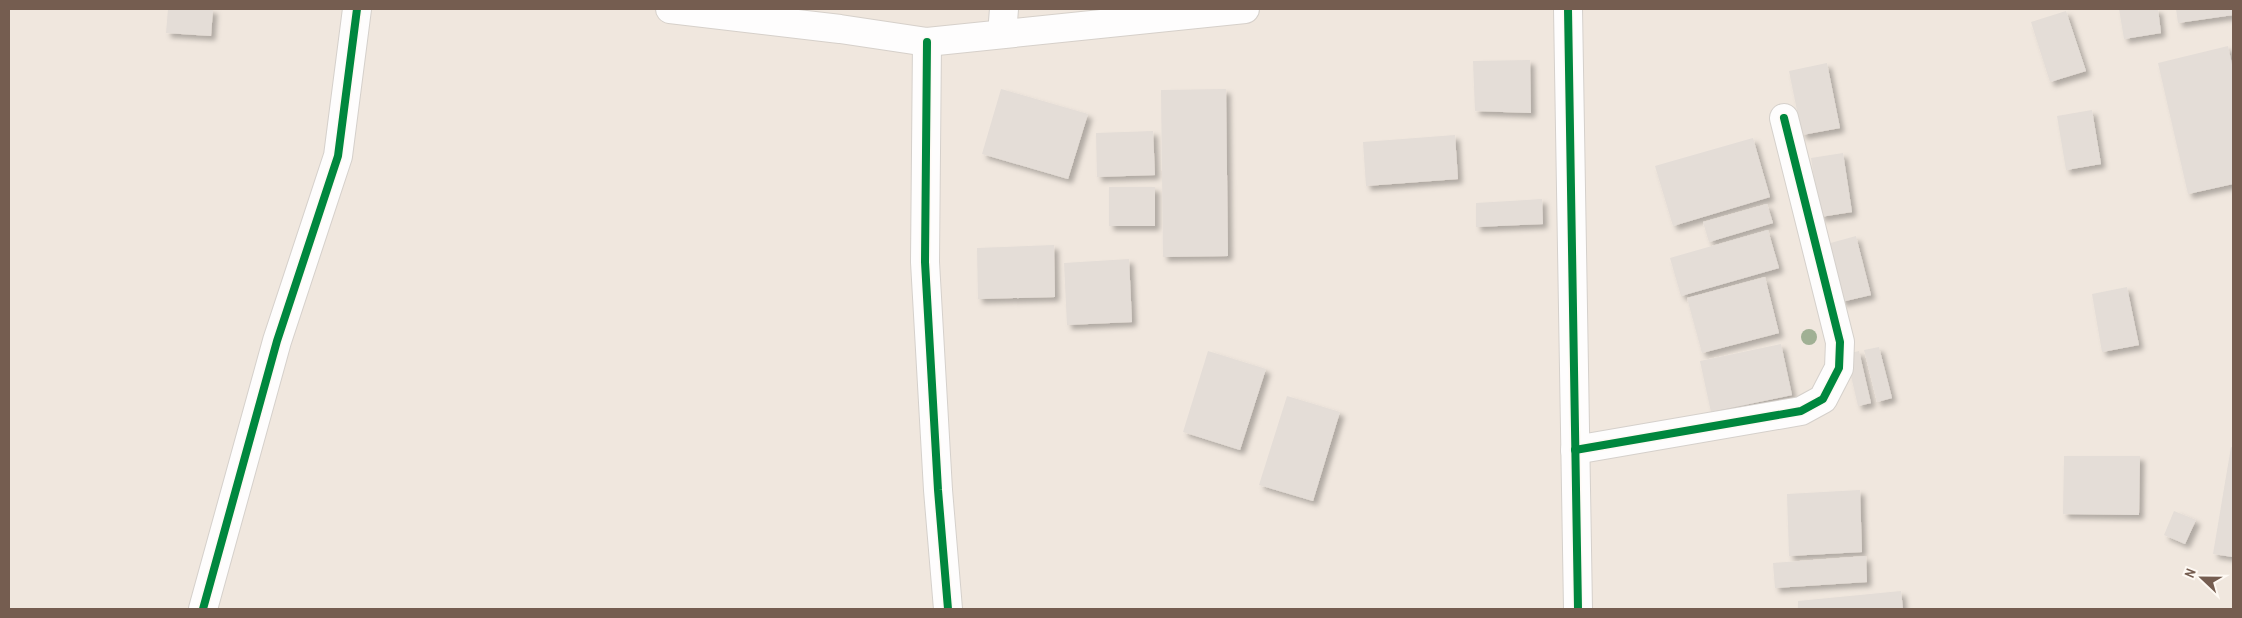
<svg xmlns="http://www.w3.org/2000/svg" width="2242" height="618" viewBox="0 0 2242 618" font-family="'Archivo Narrow',sans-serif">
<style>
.residential{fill:#f0e7de}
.building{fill:#e4ddd7;filter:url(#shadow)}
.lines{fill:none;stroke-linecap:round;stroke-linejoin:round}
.minor-casing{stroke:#d5d0cb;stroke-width:30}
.secondary-casing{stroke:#d6d0ca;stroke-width:30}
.minor{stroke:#fefdfd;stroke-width:28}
.secondary{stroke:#fefdfd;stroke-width:28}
.cycleway-casing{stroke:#fef9f3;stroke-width:11}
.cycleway{stroke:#00873e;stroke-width:8}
.tree{fill:#a0b094}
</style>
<defs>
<filter id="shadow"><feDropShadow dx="4.5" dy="4.5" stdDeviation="2.5" flood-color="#0004"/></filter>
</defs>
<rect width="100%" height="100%" fill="#f8f4f0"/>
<rect class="residential" x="9" y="9" width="2224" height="600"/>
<g class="building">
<path d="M 168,9 L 213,9 L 211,36 L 166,33 Z"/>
<path d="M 2119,9 L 2158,9 L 2161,33 L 2124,39 Z"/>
<path d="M 2176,9 L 2233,9 L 2233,15 L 2178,23 Z"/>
<path d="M 2066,11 L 2086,71 L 2050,82 L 2031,22 Z"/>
<path d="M 2228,46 L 2233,69 L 2233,184 L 2188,194 L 2158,63 Z"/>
<path d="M 1530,60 L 1531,113 L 1475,111 L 1473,61 Z"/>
<path d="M 1827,63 L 1840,128 L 1802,135 L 1789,71 Z"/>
<path d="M 1001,89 L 1088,114 L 1068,179 L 982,154 Z"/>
<path d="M 1226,89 L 1228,256 L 1163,257 L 1161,90 Z"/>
<path d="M 2092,110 L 2101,164 L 2066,170 L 2057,116 Z"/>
<path d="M 1153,131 L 1155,175 L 1097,177 L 1096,133 Z"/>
<path d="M 1455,135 L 1458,179 L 1366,186 L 1363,142 Z"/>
<path d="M 1753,138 L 1770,197 L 1673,226 L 1655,166 Z"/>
<path d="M 1843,153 L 1852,212 L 1820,217 L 1811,158 Z"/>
<rect x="1109" y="187" width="46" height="39"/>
<path d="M 1542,199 L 1543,224 L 1476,227 L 1476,203 Z"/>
<path d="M 1767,204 L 1773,223 L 1709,242 L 1703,222 Z"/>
<path d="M 1768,230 L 1779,268 L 1681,296 L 1670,258 Z"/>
<path d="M 1856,236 L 1871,295 L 1841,302 L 1827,244 Z"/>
<path d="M 1054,245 L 1055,297 L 978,299 L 977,248 Z"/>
<path d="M 1129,259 L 1132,322 L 1067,325 L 1064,263 Z"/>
<path d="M 1765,277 L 1779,333 L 1702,353 L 1687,298 Z"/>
<path d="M 2127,287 L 2139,345 L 2102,352 L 2092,294 Z"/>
<path d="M 1781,344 L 1792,395 L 1711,412 L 1700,361 Z"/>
<path d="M 1879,347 L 1892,398 L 1877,402 L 1864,350 Z"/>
<path d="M 1208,351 L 1266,369 L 1240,450 L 1183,432 Z"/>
<path d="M 1859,351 L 1871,403 L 1858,406 L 1846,354 Z"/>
<path d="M 1287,396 L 1340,412 L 1313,501 L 1259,485 Z"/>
<path d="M 2231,447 L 2233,448 L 2233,557 L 2213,554 Z"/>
<path d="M 2064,456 L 2140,456 L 2139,515 L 2063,514 Z"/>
<path d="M 1860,490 L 1862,552 L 1789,556 L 1787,494 Z"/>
<path d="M 2174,511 L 2196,520 L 2185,544 L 2164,535 Z"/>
<path d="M 1866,556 L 1867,582 L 1775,588 L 1773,563 Z"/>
<path d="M 1901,591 L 1903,609 L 1798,609 L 1798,601 Z"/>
</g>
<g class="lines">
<g class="minor-casing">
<g id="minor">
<path d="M 1568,9 L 1578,609"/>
<path d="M 1002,34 L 1004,9"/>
<path d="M 927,42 L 925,262 L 938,490 L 948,609"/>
<path d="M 1575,450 L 1801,411 L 1823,399 L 1839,368 L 1840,342 L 1784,118"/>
<path d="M 203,609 L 277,341 L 338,156 L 357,9"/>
</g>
</g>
<g class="secondary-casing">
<path id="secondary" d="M 670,9 L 840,29 L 927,42 L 1245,9"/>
</g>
<use href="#minor" class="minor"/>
<use href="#secondary" class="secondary"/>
<g class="cycleway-casing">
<g id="cycleway">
<path d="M 1568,9 L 1578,609"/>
<path d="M 927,42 L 925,262 L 938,490 L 948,609"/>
<path d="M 1575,450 L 1801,411 L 1823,399 L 1839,368 L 1840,342 L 1784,118"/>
<path d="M 203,609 L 277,341 L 338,156 L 357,9"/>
</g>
</g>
<use href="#cycleway" class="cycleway"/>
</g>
<circle class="tree" cx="1809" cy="337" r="8"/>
<rect width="2242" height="618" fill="none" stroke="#755d50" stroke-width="20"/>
<g transform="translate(2202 578) rotate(292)" stroke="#fef9f3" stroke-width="4" paint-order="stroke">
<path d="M0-4L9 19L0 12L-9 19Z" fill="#755d50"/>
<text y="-8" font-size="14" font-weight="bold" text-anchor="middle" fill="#755d50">N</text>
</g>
</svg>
